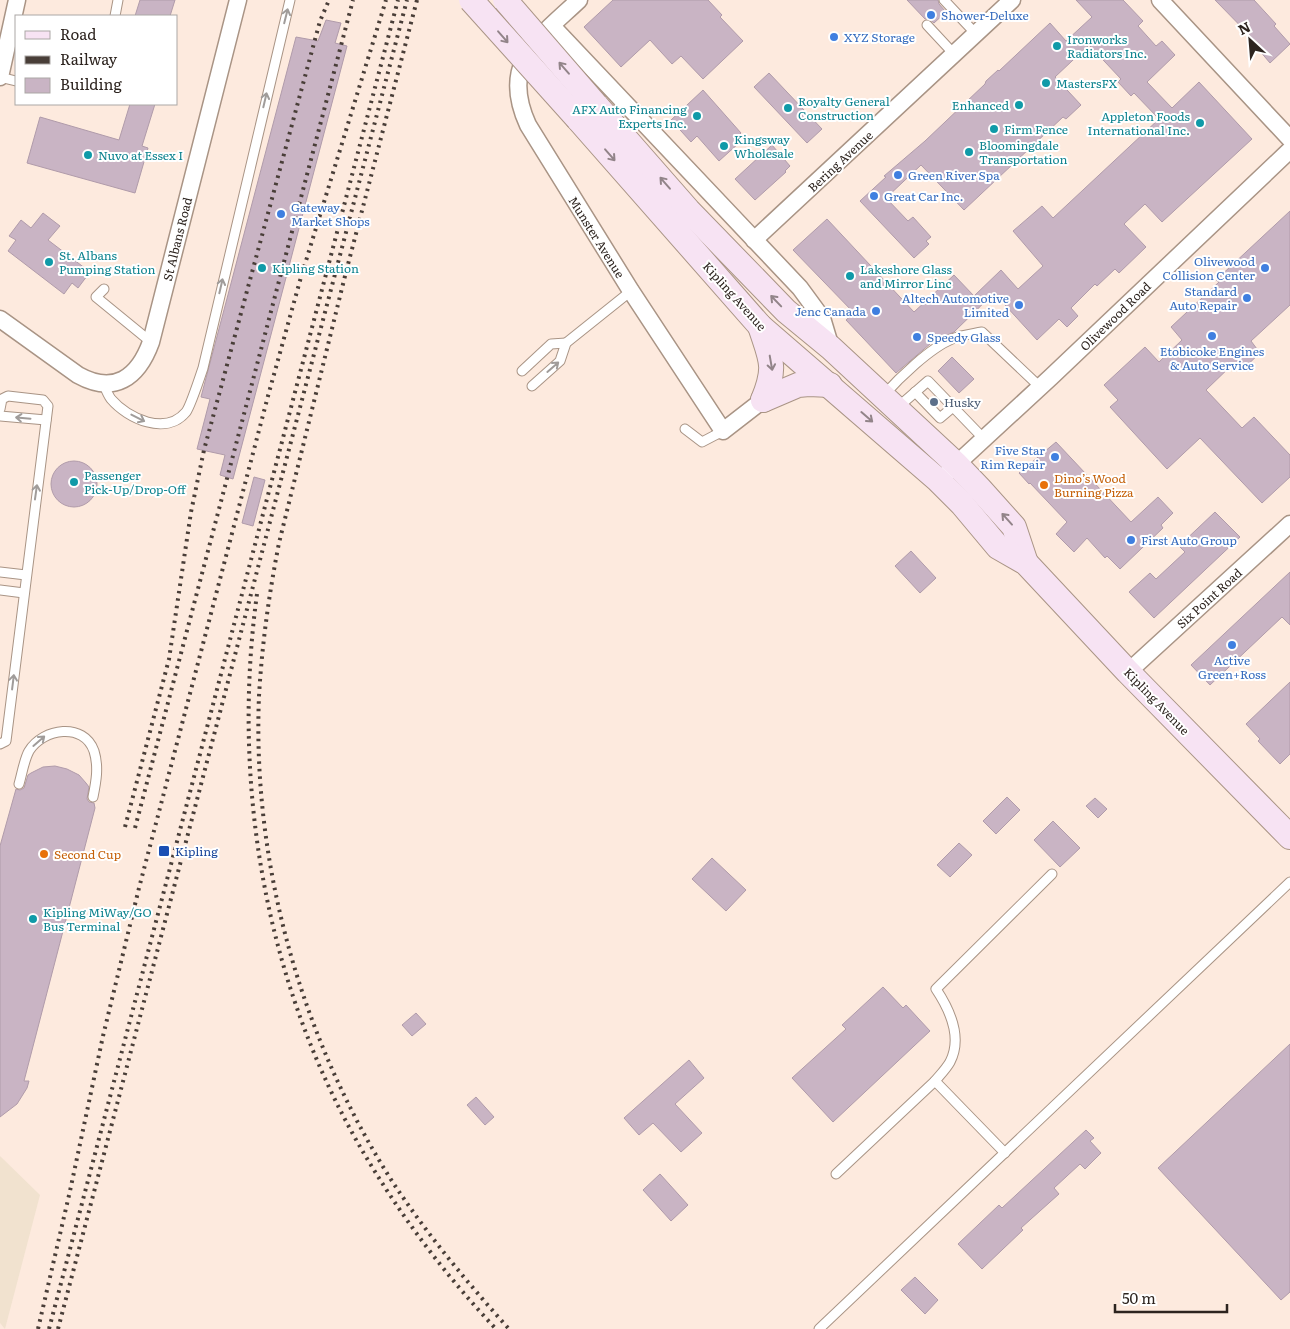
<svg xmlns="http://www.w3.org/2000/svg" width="1290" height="1329" viewBox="0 0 1290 1329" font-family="Literata,serif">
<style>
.commercial{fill:#f1e2cf}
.building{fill:#c9b4c4;stroke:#b09baa}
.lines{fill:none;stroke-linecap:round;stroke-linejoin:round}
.lane-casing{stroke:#a99485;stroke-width:11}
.street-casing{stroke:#a99485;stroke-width:19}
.secondary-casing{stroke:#a99485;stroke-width:26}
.lane{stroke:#fff;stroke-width:9}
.street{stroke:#fff;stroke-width:16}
.secondary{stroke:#f7e3f3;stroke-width:24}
.rail{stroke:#493e38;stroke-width:4;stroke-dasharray:2.5 5;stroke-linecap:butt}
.secondary-bridge-casing{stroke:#a99485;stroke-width:26;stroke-linecap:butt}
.secondary-bridge{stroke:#f7e3f3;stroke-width:24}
.oneway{stroke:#a09c9a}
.oneway2{stroke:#928489}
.shop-dot{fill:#3f7fe0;stroke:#fff;stroke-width:2}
.culture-dot{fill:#0f9aa8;stroke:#fff;stroke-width:2}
.service-dot{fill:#5c6f8a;stroke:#fff;stroke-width:2}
.food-dot{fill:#e8710a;stroke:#fff;stroke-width:2}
.transit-dot{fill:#1a4fb4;stroke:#fff;stroke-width:2}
.labels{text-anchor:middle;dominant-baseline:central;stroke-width:4;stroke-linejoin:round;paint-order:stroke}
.shop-label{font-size:12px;fill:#366cbe;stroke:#fff;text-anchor:start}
.culture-label{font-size:12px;fill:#0d838f;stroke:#fff;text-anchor:start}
.street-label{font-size:12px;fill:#2d241f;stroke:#fff}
.service-label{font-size:12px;fill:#4e5e75;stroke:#fff;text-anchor:start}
.food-label{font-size:12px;fill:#c56008;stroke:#fff;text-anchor:start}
.transit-label{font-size:12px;fill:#164399;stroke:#fff;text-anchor:start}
</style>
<rect width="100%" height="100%" fill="#fdeade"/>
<path class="commercial" d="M 0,1156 L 40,1195 L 5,1329 L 0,1323 Z"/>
<g class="building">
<path d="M 140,0 L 175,0 L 170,16 L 135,16 Z"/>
<path d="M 613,0 L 708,0 L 722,15 L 720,17 L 743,41 L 703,79 L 681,56 L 672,64 L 650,40 L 621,67 L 584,27 Z"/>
<path d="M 907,0 L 938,0 L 939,4 L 946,12 L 934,23 L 929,19 L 925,19 Z"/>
<path d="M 1076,0 L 1123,0 L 1143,21 L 1138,26 L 1156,46 L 1162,41 L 1175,55 L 1147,82 L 1172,108 L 1199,82 L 1252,139 L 1162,222 L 1145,204 L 1124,224 L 1146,247 L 1119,273 L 1115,269 L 1097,286 L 1095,284 L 1071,308 L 1078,316 L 1067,327 L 1059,319 L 1037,340 L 994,293 L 954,332 L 938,339 L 937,338 L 896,373 L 846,320 L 854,313 L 793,250 L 827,219 L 914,312 L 954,275 L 974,296 L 1001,270 L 1018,289 L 1043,266 L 1013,231 L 1042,206 L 1053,218 L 1159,119 L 1134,93 L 1131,96 L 1118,82 L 1121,79 L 1089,45 L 1055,77 L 1081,105 L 1066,119 L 1063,117 L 964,210 L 921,165 L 886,198 L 908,221 L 913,217 L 931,237 L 926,241 L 929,244 L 914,258 L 860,201 L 886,177 L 884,176 L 925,141 L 985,84 L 986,81 L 998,70 L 999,71 L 1050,23 L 1066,41 L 1092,17 Z"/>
<path d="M 1215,0 L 1254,0 L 1276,24 L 1274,26 L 1290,44 L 1270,63 L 1259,50 L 1262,48 Z"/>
<path d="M 326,20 L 341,23 L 335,43 L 347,46 L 233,479 L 220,475 L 225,455 L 197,449 L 210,399 L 201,397 L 296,37 L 318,41 Z"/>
<path d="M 769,73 L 822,129 L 807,143 L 754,87 Z"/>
<path d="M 703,90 L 741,133 L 735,139 L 739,143 L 719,161 L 697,136 L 691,142 L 671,120 Z"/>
<path d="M 130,104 L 155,104 L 142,146 L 148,148 L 135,193 L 27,163 L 40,117 L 119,140 Z"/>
<path d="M 772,145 L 790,166 L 785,171 L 786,172 L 755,200 L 735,179 Z"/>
<path d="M 1290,211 L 1290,305 L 1251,341 L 1260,353 L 1242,370 L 1235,362 L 1206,390 L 1242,428 L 1254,417 L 1290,455 L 1290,477 L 1262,503 L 1200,438 L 1167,469 L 1110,407 L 1118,400 L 1104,385 L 1145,347 L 1159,362 L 1182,340 L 1171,327 L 1219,282 L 1216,280 Z"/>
<path d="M 43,213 L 60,226 L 48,240 L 90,272 L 78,288 L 72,283 L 64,294 L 8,251 L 16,240 L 9,236 L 21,220 L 31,228 Z"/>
<path d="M 952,357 L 974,379 L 959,393 L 938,371 Z"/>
<path d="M 1056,442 L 1131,522 L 1158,497 L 1173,513 L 1161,525 L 1163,528 L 1120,569 L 1107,556 L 1105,558 L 1087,538 L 1074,552 L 1056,534 L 1067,522 L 1030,483 L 1029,484 L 1019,473 Z"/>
<circle cx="74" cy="484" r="23"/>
<path d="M 254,477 L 265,480 L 253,526 L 242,523 Z"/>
<path d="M 1215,512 L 1240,537 L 1154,618 L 1129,592 L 1150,573 L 1156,579 L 1185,552 L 1179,546 Z"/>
<path d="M 911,551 L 936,578 L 920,593 L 895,566 Z"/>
<path d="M 1290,572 L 1290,625 L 1282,617 L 1210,685 L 1191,665 Z"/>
<path d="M 1290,682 L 1290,754 L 1280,764 L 1258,741 L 1260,739 L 1246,724 Z"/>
<path d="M 55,766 L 67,769 L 79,775 L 86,783 L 89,787 L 87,799 L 89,802 L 94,803 L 95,808 L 24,1081 L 29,1081 L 27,1088 L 17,1104 L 0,1117 L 0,846 L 16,789 L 20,790 L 24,788 L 28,775 L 31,773 L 43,767 Z"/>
<path d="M 1007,797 L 1020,810 L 996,834 L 983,821 Z"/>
<path d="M 1095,798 L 1107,809 L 1098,818 L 1086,806 Z"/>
<path d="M 1053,821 L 1080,848 L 1060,867 L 1034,840 Z"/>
<path d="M 959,843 L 972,855 L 950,877 L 937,865 Z"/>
<path d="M 712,858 L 746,890 L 726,911 L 692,879 Z"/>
<path d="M 883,987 L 903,1008 L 906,1005 L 930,1031 L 833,1122 L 792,1078 L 846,1029 L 842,1025 Z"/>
<path d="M 416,1013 L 426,1024 L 412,1036 L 402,1025 Z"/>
<path d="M 1290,1044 L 1290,1292 L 1281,1300 L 1158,1168 Z"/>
<path d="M 689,1060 L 704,1078 L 675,1104 L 702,1133 L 681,1152 L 653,1123 L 639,1135 L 624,1118 Z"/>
<path d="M 476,1097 L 494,1117 L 485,1125 L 467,1105 Z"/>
<path d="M 1086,1130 L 1094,1138 L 1090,1141 L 1101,1153 L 1085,1169 L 1080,1164 L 1054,1188 L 1059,1194 L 1021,1228 L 1023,1230 L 982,1269 L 958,1244 L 999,1205 L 1002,1208 Z"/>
<path d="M 660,1174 L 688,1205 L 671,1221 L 643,1190 Z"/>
<path d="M 915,1277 L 938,1300 L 925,1314 L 901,1290 Z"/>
</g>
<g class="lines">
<g class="lane-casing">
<g id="lane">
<path d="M 944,0 L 976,34"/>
<path d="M 115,16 L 118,0"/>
<path d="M 927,25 L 954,54"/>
<path d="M 0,77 L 16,81"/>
<path d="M 104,289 L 96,297 L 151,342"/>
<path d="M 522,371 L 551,344 L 566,343"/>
<path d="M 104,385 C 106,390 108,395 111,399 C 128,419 166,436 186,412 C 190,407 200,377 203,368 L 290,0"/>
<path d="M 532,386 L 560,361 L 566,343 L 631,291"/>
<path d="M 915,392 L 940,418 L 953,407"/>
<path d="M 883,396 C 899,378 930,348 952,339 C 961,335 972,334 982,332 L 1040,387"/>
<path d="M 897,408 L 928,381 L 984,439"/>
<path d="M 0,409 L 2,399 L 8,396 L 43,400 L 48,406 L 6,741 L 0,744"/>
<path d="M 0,416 L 46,420"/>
<path d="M 685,429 L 702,442 L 723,431"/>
<path d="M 0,572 L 26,575"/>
<path d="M 0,590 L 24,593"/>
<path d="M 19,784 C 22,774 24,760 29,751 C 43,728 84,722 94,751 C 99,767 96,782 93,797"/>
<path d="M 1005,1153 L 935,1081 C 940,1075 946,1069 950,1062 C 963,1037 950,1010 936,989 L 1052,874"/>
<path d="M 836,1174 L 935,1081"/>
<path d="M 819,1329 L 1290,882"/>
</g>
</g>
<g class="street-casing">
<g id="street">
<path d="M 579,0 C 539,38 499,62 528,125 L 631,291 L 723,431 L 763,400"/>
<path d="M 1160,0 L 1290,139"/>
<path d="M 552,26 L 800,288 L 822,318 L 831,348"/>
<path d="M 0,77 L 17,0"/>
<path d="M 754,240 L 1012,0"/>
<path d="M 0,319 L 78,375 C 114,395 138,378 151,342 L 238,0"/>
<path d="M 949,471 L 1051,377 L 1290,150"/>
<path d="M 1128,672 L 1290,524"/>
</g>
</g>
<g class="secondary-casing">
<g id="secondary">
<path d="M 596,105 L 688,210 L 786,311 L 831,348 L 956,464 L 979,488 L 1014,527 L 1026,563"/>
<path d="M 578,119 L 760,326 L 938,480 L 962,504 L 998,547 L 1026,563 L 1128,672 L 1290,837"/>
<path d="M 760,326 C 771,360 777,366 763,400"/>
<path d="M 763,400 L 798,385 L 809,384 L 830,385"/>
</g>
</g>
<use href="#lane" class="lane"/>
<use href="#street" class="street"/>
<use href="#secondary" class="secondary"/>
<g class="rail">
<path d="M 417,0 L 346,272 L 279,543 C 269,594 262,644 259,696 C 252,863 301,1037 390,1178 C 425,1232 466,1281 509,1329"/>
<path d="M 257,594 C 230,791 268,1000 374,1170 C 409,1227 450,1280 496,1329"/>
<path d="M 125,827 L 169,659 L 191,512 L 204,450 L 320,21 L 329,0"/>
<path d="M 135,828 L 353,0"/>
<path d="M 38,1329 L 70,1191 L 103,1036 L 139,888 L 268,396 L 301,277 L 386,0"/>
<path d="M 49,1329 L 398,0"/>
<path d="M 58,1329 L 407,0"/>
</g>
<g class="secondary-bridge-casing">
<g id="secondary-bridge">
<path d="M 471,0 L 578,119"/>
<path d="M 505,0 L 596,105"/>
</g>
</g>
<use href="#secondary-bridge" class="secondary-bridge"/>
</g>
<defs><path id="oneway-shaft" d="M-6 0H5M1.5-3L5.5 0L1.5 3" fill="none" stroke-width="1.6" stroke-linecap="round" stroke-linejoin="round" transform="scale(1.25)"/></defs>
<g class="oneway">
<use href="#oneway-shaft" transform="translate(286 16) rotate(-76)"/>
<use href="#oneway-shaft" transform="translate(265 100) rotate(-77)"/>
<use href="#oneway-shaft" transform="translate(221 286) rotate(-77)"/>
<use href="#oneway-shaft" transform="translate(553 367) rotate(-41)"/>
<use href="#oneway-shaft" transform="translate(23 418) rotate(-175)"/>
<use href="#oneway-shaft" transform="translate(138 418) rotate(27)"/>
<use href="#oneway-shaft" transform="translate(36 492) rotate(-82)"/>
<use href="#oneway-shaft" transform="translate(13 682) rotate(-83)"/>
<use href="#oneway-shaft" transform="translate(39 741) rotate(-41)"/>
</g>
<g class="oneway2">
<use href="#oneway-shaft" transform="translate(503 37) rotate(49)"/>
<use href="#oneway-shaft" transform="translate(564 68) rotate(-131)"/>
<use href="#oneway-shaft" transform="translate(610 155) rotate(49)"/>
<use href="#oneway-shaft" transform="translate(665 183) rotate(-131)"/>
<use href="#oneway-shaft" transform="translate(776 301) rotate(-134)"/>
<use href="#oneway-shaft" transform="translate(771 363) rotate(80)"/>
<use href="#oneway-shaft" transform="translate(867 417) rotate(41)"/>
<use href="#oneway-shaft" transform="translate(1007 519) rotate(-132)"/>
</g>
<g class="shop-dot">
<circle cx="931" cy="15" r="5"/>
<circle cx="834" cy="37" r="5"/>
<circle cx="898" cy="175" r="5"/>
<circle cx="874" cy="196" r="5"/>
<circle cx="281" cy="214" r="5"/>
<circle cx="1265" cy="268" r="5"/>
<circle cx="1247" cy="298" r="5"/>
<circle cx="1019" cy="305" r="5"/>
<circle cx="876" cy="311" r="5"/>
<circle cx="1212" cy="336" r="5"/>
<circle cx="917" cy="337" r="5"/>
<circle cx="1055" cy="457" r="5"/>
<circle cx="1131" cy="540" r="5"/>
<circle cx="1232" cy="645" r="5"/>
</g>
<g class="culture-dot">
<circle cx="1057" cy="46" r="5"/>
<circle cx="1046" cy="83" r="5"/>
<circle cx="1019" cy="105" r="5"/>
<circle cx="788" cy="108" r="5"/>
<circle cx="697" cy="116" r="5"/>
<circle cx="1200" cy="123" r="5"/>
<circle cx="994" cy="129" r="5"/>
<circle cx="724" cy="146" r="5"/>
<circle cx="969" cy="152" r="5"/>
<circle cx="88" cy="155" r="5"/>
<circle cx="49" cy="262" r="5"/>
<circle cx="262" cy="268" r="5"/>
<circle cx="850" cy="276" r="5"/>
<circle cx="74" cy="482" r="5"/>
<circle cx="33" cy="919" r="5"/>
</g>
<circle class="service-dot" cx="934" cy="402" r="5"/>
<g class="food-dot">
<circle cx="1044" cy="485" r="5"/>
<circle cx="44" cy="854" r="5"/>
</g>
<rect class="transit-dot" x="158" y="845" width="12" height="12" rx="2.5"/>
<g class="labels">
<g class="shop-label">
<text x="941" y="15">Shower-Deluxe</text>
<text x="844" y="37">XYZ Storage</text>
<text x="908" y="175">Green River Spa</text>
<text x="884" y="196">Great Car Inc.</text>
<text x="291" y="207">Gateway<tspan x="291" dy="14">Market Shops</tspan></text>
<text x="1255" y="261" text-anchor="end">Olivewood<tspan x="1255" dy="14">Collision Center</tspan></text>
<text x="1237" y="291" text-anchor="end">Standard<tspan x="1237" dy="14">Auto Repair</tspan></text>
<text x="1009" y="298" text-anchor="end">Altech Automotive<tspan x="1009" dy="14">Limited</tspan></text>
<text x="866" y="311" text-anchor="end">Jenc Canada</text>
<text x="927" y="337">Speedy Glass</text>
<text x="1212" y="351" text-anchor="middle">Etobicoke Engines<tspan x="1212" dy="14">&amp; Auto Service</tspan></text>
<text x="1045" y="450" text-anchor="end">Five Star<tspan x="1045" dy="14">Rim Repair</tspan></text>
<text x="1141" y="540">First Auto Group</text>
<text x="1232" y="660" text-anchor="middle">Active<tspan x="1232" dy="14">Green+Ross</tspan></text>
</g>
<g class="culture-label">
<text x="1067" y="39">Ironworks<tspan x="1067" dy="14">Radiators Inc.</tspan></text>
<text x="1056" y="83">MastersFX</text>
<text x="798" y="101">Royalty General<tspan x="798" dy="14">Construction</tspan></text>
<text x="1009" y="105" text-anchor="end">Enhanced</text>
<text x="687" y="109" text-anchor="end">AFX Auto Financing<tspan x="687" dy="14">Experts Inc.</tspan></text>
<text x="1190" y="116" text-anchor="end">Appleton Foods<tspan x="1190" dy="14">International Inc.</tspan></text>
<text x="1004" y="129">Firm Fence</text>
<text x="734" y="139">Kingsway<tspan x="734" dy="14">Wholesale</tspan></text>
<text x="979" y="145">Bloomingdale<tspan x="979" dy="14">Transportation</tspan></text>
<text x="98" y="155">Nuvo at Essex I</text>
<text x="59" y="255">St. Albans<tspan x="59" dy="14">Pumping Station</tspan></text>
<text x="272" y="268">Kipling Station</text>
<text x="860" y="269">Lakeshore Glass<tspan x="860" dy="14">and Mirror Linc</tspan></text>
<text x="84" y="475">Passenger<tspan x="84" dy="14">Pick-Up/Drop-Off</tspan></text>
<text x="43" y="912">Kipling MiWay/GO<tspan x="43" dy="14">Bus Terminal</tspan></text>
</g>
<g class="street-label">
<text transform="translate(840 161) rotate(-43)">Bering Avenue</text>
<text transform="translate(597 237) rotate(58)">Munster Avenue</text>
<text transform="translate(177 239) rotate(-76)">St Albans Road</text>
<text transform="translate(735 296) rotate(48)">Kipling Avenue</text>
<text transform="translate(1115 316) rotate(-44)">Olivewood Road</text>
<text transform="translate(1209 598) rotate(-42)">Six Point Road</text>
<text transform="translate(1157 701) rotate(46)">Kipling Avenue</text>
</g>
<g class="service-label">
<text x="944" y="402">Husky</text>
</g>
<g class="food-label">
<text x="1054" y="478">Dino’s Wood<tspan x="1054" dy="14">Burning Pizza</tspan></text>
<text x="54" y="854">Second Cup</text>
</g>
<g class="transit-label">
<text x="175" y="851">Kipling</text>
</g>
</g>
<rect x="15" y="15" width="162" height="90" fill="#ffffff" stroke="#aba7a5"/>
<rect x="25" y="31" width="25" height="8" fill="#f7e3f3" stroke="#aba7a5"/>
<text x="60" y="40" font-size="15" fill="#2d241f">Road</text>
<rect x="25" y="56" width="25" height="8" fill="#493e38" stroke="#aba7a5"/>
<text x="60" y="65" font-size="15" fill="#2d241f">Railway</text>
<rect x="25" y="78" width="25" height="15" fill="#c9b4c4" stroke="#aba7a5"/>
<text x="60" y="90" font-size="15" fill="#2d241f">Building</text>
<g transform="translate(1250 40) rotate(334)" stroke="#ffffff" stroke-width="4" paint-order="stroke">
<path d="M0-4L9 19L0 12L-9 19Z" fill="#2d241f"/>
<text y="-8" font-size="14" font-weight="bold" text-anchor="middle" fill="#2d241f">N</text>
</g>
<path d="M1115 1304v8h112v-8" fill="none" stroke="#2d241f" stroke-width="2.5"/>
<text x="1122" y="1304" font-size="15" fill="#2d241f" stroke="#ffffff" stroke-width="4" paint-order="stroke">50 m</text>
</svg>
